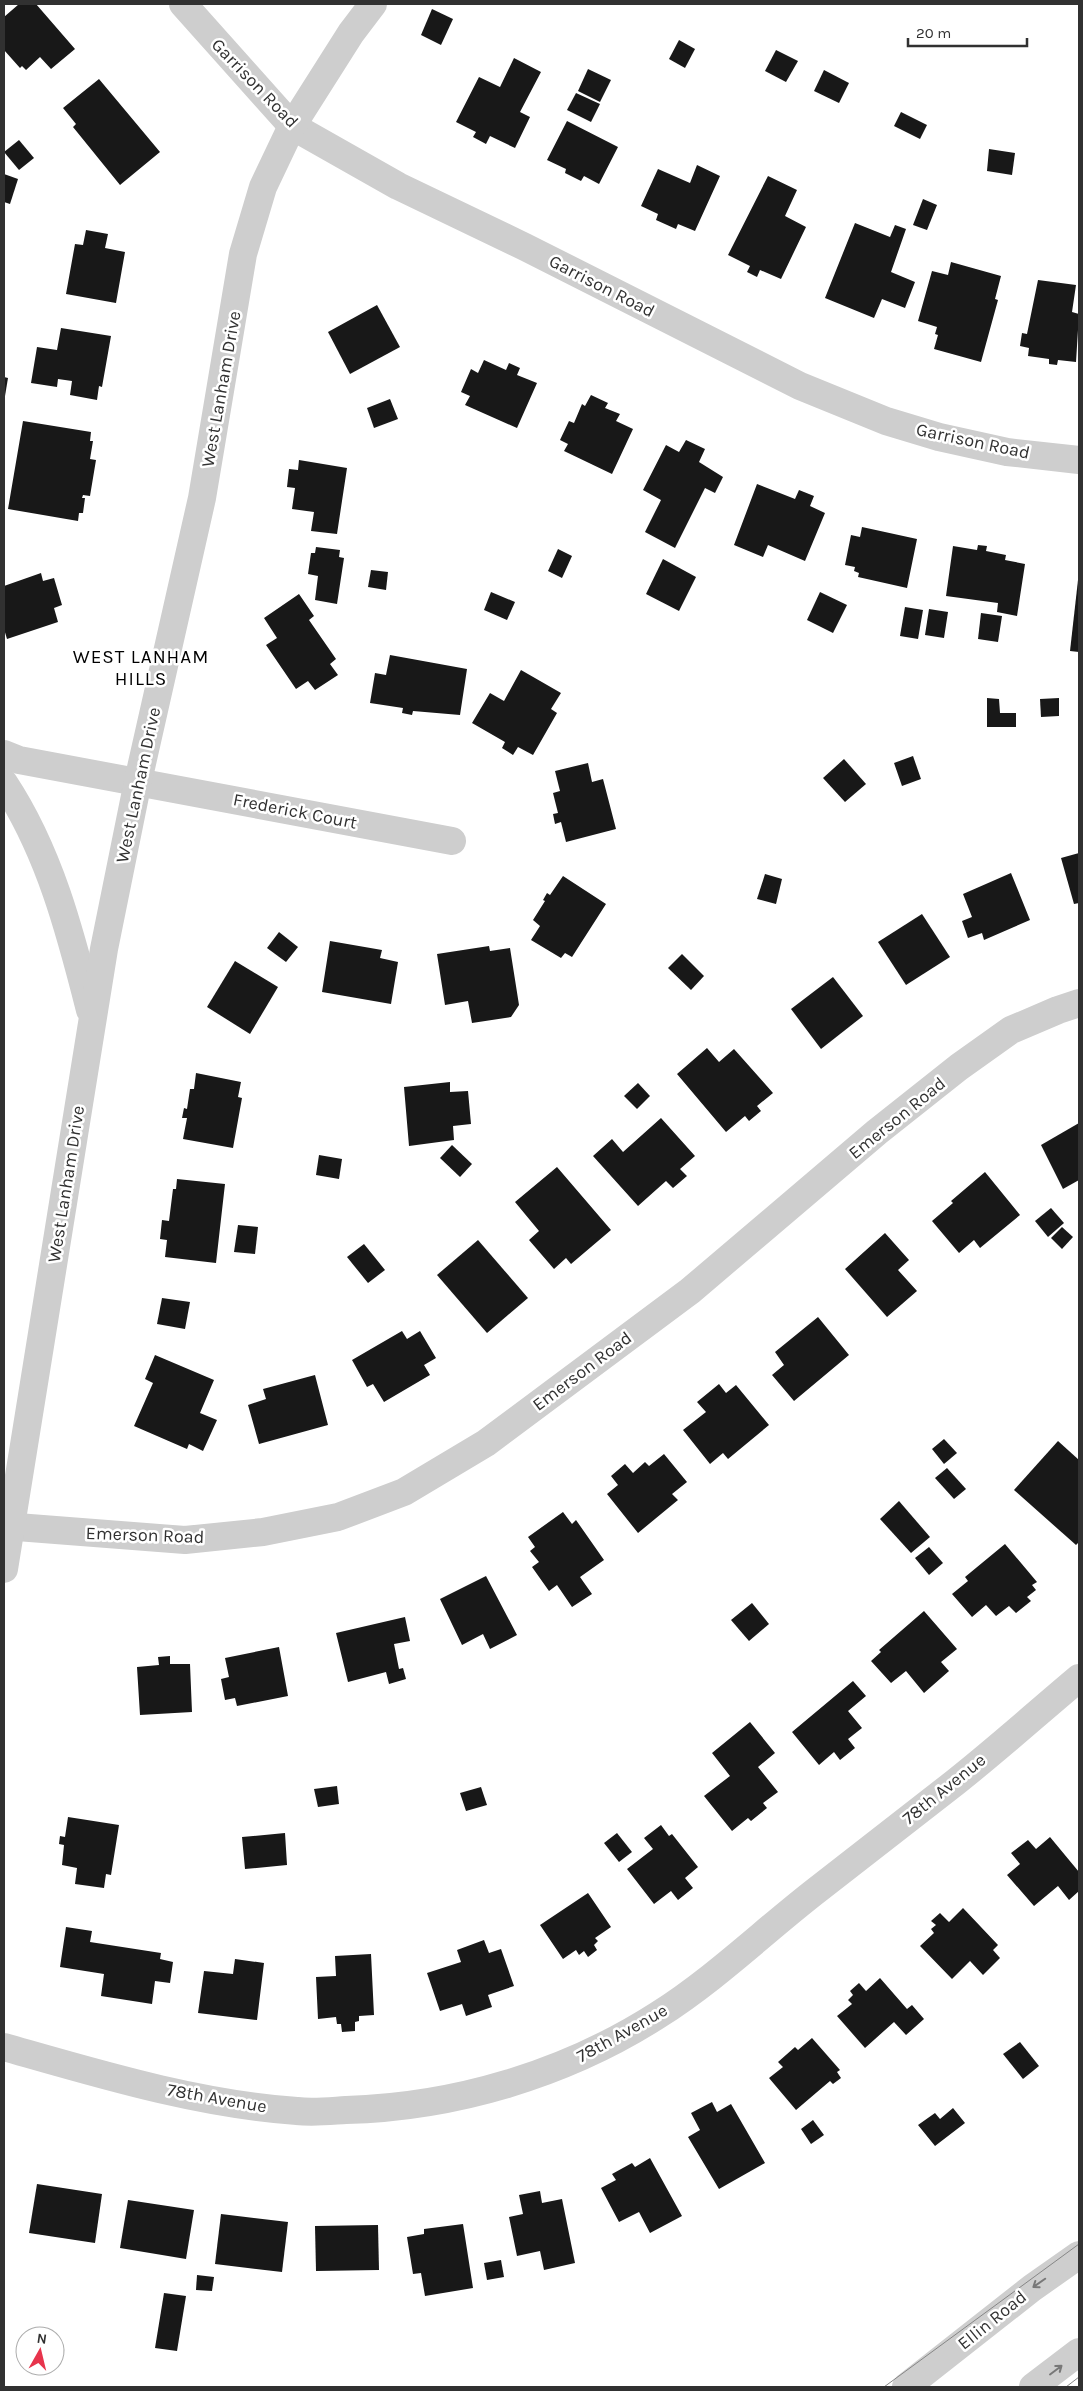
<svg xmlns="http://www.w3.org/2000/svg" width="1083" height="2391" viewBox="0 0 1083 2391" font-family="Karla,sans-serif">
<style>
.building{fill:#181818}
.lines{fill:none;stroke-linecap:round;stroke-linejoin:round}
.minor{stroke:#cecece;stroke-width:28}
.tertiary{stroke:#cecece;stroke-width:28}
.tram{stroke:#868686;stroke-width:1}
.oneway{stroke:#787878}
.labels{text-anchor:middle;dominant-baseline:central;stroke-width:5;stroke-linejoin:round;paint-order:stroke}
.street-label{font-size:18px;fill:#313131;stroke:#fff}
.neighbourhood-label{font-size:19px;letter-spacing:1px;fill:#000;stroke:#fff}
</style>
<rect width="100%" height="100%" fill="#fff"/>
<g class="building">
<path d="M 19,4 L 36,4 L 75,49 L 51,69 L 40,57 L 26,70 L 22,66 L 20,68 L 4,50 L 4,17 Z"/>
<path d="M 432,9 L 453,19 L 441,45 L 421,35 Z"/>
<path d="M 679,40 L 695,49 L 685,68 L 669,59 Z"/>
<path d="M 776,50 L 798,61 L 786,82 L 765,71 Z"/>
<path d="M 514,58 L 541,72 L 520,112 L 530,117 L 515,148 L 490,136 L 486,144 L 473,137 L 476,132 L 456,122 L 479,77 L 500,87 Z"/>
<path d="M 588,69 L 611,80 L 600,102 L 578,91 Z"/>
<path d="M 824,70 L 849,83 L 839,103 L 814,91 Z"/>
<path d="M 99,79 L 160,152 L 120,185 L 73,127 L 76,124 L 63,108 Z"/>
<path d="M 576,93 L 600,104 L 591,122 L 567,110 Z"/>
<path d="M 901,112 L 927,125 L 920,139 L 894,126 Z"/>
<path d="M 567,121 L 618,147 L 599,184 L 584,176 L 581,181 L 565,173 L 566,169 L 547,160 Z"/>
<path d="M 19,140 L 34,158 L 19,170 L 4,152 Z"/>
<path d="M 989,149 L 1015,153 L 1012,175 L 987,171 Z"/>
<path d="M 697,165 L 720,176 L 695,231 L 678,224 L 676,229 L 656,220 L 658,214 L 641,206 L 658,169 L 690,183 Z"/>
<path d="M 4,174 L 18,179 L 10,204 L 4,202 Z"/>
<path d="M 768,176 L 797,190 L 785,216 L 806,227 L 781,279 L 760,270 L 757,277 L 747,272 L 750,266 L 728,255 Z"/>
<path d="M 923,199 L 937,205 L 927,230 L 913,225 Z"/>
<path d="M 855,223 L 890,237 L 895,225 L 906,229 L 891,272 L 915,282 L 905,308 L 882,299 L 874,318 L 825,298 Z"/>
<path d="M 86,230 L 108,234 L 105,248 L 125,252 L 116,303 L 66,294 L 75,244 L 83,245 Z"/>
<path d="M 951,262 L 1001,276 L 995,299 L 998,300 L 981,362 L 934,349 L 938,335 L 935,334 L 937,327 L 918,321 L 932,271 L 948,275 Z"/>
<path d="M 1038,280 L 1076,285 L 1072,312 L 1079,314 L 1076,362 L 1058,360 L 1057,365 L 1049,364 L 1049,359 L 1028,356 L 1029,348 L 1020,346 L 1022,333 L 1027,334 Z"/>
<path d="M 377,305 L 400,347 L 350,374 L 328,332 Z"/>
<path d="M 61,328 L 111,336 L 102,387 L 99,386 L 97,400 L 70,395 L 72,381 L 58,379 L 57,387 L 31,383 L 37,347 L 57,350 Z"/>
<path d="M 484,360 L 506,370 L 509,363 L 520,368 L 517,375 L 537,383 L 517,428 L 465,405 L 470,396 L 461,392 L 471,369 L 478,373 Z"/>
<path d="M 4,377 L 8,378 L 5,396 L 4,396 Z"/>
<path d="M 591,395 L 608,403 L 605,408 L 620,414 L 616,421 L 633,429 L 612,474 L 564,451 L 568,444 L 560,440 L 569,421 L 574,423 L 582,404 L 585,406 Z"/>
<path d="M 390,399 L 398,419 L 374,428 L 367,408 Z"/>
<path d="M 23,421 L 91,432 L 90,441 L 93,441 L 90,459 L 96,460 L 90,496 L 83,495 L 82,498 L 85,498 L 83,513 L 79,513 L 78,521 L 8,509 Z"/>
<path d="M 686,440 L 705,449 L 699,462 L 723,477 L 715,493 L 705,488 L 675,548 L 645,532 L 661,500 L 643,490 L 666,445 L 679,452 Z"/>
<path d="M 299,460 L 347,468 L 337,534 L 311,531 L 314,512 L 292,509 L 295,488 L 287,487 L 289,469 L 298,470 Z"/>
<path d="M 757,484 L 795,499 L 799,490 L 814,496 L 810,506 L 825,513 L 805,561 L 768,545 L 763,557 L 734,545 Z"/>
<path d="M 862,527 L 917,539 L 907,588 L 858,577 L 859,573 L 854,571 L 855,567 L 845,565 L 851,535 L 860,537 Z"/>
<path d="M 978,545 L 987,546 L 986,551 L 1006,555 L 1005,560 L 1025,564 L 1017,616 L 997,612 L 998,603 L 946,596 L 953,546 L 977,550 Z"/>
<path d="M 316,547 L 340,550 L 339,557 L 344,558 L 337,604 L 315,600 L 318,576 L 308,574 L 311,553 L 315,553 Z"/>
<path d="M 558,549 L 572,556 L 562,578 L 548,571 Z"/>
<path d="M 663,559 L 696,577 L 679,611 L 646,594 Z"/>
<path d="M 371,570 L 388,572 L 386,590 L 368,587 Z"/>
<path d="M 41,573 L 43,581 L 54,578 L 62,605 L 54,608 L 58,622 L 7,639 L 4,629 L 4,586 Z"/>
<path d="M 1078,580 L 1079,580 L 1079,652 L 1070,651 Z"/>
<path d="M 491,592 L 515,602 L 507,620 L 484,610 Z"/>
<path d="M 820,592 L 847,605 L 833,633 L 807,620 Z"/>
<path d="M 299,594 L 314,616 L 309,620 L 336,659 L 330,664 L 338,675 L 315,690 L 308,681 L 296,689 L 266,645 L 277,638 L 264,618 Z"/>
<path d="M 905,607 L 923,610 L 918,639 L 900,636 Z"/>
<path d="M 929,609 L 948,612 L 944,638 L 925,635 Z"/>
<path d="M 981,613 L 1002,616 L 998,642 L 978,639 Z"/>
<path d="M 390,655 L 467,669 L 460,715 L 413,711 L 412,715 L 402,713 L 403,708 L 370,703 L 375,673 L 386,675 Z"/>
<path d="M 521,670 L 561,693 L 551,709 L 557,713 L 533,755 L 518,747 L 513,755 L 502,748 L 505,742 L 472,723 L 490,693 L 504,701 Z"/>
<path d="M 987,698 L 999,699 L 1000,713 L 1016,713 L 1016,727 L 987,727 Z"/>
<path d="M 1059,698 L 1059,716 L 1041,717 L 1040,699 Z"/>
<path d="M 913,756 L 921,779 L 902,786 L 894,763 Z"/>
<path d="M 844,759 L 866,784 L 845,802 L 823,778 Z"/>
<path d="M 588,763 L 592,782 L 603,779 L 616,829 L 566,842 L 561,822 L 555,824 L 553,814 L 558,813 L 553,793 L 560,791 L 555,771 Z"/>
<path d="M 1079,853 L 1079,903 L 1074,904 L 1061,858 Z"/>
<path d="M 1011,873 L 1030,920 L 984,940 L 982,933 L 968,938 L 962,921 L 972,917 L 963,894 Z"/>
<path d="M 765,874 L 782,879 L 776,904 L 757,899 Z"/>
<path d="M 563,876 L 606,904 L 572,957 L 565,953 L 561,958 L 531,940 L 540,926 L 533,920 L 545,901 L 543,900 L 547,893 L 550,895 Z"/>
<path d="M 922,914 L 950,957 L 906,985 L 878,942 Z"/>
<path d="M 279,932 L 298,947 L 286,962 L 267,948 Z"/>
<path d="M 330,941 L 382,950 L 380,958 L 398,962 L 391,1004 L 322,992 Z"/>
<path d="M 489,946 L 490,951 L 510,948 L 519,1005 L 511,1017 L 472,1023 L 468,1001 L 445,1005 L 437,954 Z"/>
<path d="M 682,954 L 704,976 L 691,990 L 668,968 Z"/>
<path d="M 235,961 L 278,987 L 250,1034 L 207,1007 Z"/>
<path d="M 833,977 L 863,1016 L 821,1049 L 791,1009 Z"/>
<path d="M 707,1048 L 719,1062 L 734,1049 L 773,1093 L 757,1106 L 761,1111 L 749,1121 L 745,1116 L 726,1132 L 677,1074 Z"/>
<path d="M 196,1073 L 241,1082 L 238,1097 L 242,1098 L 233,1148 L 183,1139 L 187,1118 L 182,1118 L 184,1108 L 187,1109 L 190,1089 L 194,1089 Z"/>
<path d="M 450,1082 L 450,1092 L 468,1091 L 471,1124 L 453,1126 L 454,1140 L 409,1146 L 404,1087 Z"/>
<path d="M 638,1083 L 650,1096 L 637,1109 L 624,1096 Z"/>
<path d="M 661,1118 L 695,1156 L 680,1169 L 687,1176 L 673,1188 L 666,1181 L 638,1206 L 593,1156 L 612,1139 L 623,1152 Z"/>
<path d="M 1079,1123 L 1079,1180 L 1063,1189 L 1041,1145 Z"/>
<path d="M 452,1145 L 472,1164 L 460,1177 L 440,1158 Z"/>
<path d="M 319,1155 L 342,1159 L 339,1179 L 316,1175 Z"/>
<path d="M 557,1167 L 611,1230 L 571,1264 L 566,1258 L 554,1269 L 529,1240 L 539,1231 L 515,1202 Z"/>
<path d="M 985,1172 L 1020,1215 L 980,1248 L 974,1240 L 959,1253 L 932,1221 L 953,1203 L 951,1201 Z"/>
<path d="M 177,1179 L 225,1184 L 216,1263 L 165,1257 L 167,1240 L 160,1239 L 162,1220 L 169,1221 L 173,1189 L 176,1189 Z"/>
<path d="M 1051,1208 L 1064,1223 L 1048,1237 L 1035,1221 Z"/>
<path d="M 238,1225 L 258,1227 L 255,1254 L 234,1252 Z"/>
<path d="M 1062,1227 L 1073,1237 L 1062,1249 L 1051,1238 Z"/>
<path d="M 885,1233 L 909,1260 L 898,1270 L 917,1291 L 887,1317 L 845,1269 Z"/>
<path d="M 478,1240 L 528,1298 L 487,1333 L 437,1275 Z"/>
<path d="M 364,1244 L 385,1270 L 368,1283 L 347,1257 Z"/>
<path d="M 162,1298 L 190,1302 L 185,1329 L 157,1324 Z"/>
<path d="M 818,1317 L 849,1355 L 794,1401 L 772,1375 L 784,1365 L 775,1352 Z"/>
<path d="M 402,1331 L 407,1339 L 420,1331 L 436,1358 L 424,1365 L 430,1375 L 384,1402 L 373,1384 L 367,1387 L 352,1360 Z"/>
<path d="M 155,1355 L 214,1380 L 200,1413 L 217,1420 L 203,1451 L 189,1444 L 187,1449 L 134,1426 L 153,1383 L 145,1379 Z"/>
<path d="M 315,1375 L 328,1425 L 259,1444 L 248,1405 L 266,1399 L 263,1389 Z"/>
<path d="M 719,1384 L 726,1393 L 736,1385 L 769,1425 L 728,1459 L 723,1453 L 710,1464 L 683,1430 L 706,1412 L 697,1402 Z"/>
<path d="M 944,1439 L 957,1453 L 944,1464 L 932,1449 Z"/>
<path d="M 1058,1441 L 1079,1460 L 1079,1542 L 1076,1545 L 1014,1490 Z"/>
<path d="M 664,1454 L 687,1482 L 672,1494 L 678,1500 L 638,1533 L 607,1494 L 618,1485 L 611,1476 L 625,1464 L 633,1473 L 645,1462 L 649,1466 Z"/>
<path d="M 947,1468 L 966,1489 L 954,1499 L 935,1478 Z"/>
<path d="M 899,1501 L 930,1537 L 911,1553 L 880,1519 Z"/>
<path d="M 563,1512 L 572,1524 L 576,1520 L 604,1560 L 580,1577 L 592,1594 L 572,1607 L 557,1585 L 549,1591 L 532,1567 L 539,1562 L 530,1551 L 535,1547 L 528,1537 Z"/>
<path d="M 1005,1544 L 1037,1582 L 1032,1585 L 1036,1590 L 1027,1597 L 1031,1601 L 1016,1613 L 1009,1606 L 996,1616 L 986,1605 L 972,1617 L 952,1594 L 968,1581 L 965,1577 Z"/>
<path d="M 929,1547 L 943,1563 L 929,1575 L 915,1558 Z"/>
<path d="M 486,1576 L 517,1635 L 490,1649 L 483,1634 L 462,1645 L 440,1599 Z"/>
<path d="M 752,1603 L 769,1624 L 749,1641 L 731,1620 Z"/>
<path d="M 924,1611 L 957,1649 L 941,1662 L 949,1671 L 924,1693 L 906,1671 L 891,1683 L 871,1661 L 881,1652 L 879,1650 Z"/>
<path d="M 405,1617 L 410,1641 L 394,1644 L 399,1669 L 403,1668 L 406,1679 L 389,1684 L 386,1672 L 348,1682 L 336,1633 Z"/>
<path d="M 279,1647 L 288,1696 L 237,1706 L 235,1698 L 225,1700 L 221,1679 L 229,1677 L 225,1658 Z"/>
<path d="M 170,1656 L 170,1664 L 190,1664 L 192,1712 L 140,1715 L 137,1667 L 159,1665 L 158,1657 Z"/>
<path d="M 853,1681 L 866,1696 L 848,1711 L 862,1728 L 848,1739 L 855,1748 L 840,1760 L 834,1752 L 819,1765 L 792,1732 Z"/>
<path d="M 750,1722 L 775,1753 L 758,1767 L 778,1792 L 763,1803 L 767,1808 L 751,1821 L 748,1818 L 732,1831 L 704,1796 L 730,1776 L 712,1753 Z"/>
<path d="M 337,1786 L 339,1804 L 318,1807 L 314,1789 Z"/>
<path d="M 481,1787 L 487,1805 L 466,1811 L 460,1793 Z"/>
<path d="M 68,1817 L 119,1825 L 111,1875 L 106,1874 L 104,1888 L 75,1884 L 77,1868 L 62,1865 L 64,1845 L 59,1844 L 60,1836 L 65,1837 Z"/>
<path d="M 661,1825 L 669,1836 L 672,1834 L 698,1867 L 685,1878 L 693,1888 L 678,1900 L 671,1891 L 654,1904 L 627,1869 L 653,1849 L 644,1838 Z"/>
<path d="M 285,1833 L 287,1865 L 245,1869 L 242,1837 Z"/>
<path d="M 617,1833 L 632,1852 L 619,1862 L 604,1843 Z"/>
<path d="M 1050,1837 L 1079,1872 L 1079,1891 L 1069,1900 L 1058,1886 L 1034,1906 L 1007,1875 L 1020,1864 L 1011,1853 L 1028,1840 L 1036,1849 Z"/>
<path d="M 588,1893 L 611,1927 L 595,1938 L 598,1941 L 594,1945 L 597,1950 L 588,1957 L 584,1951 L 579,1955 L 576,1950 L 563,1959 L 540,1925 Z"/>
<path d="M 963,1908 L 998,1945 L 993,1950 L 1000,1958 L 983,1975 L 970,1961 L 952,1979 L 920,1946 L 934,1933 L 931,1929 L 936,1925 L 931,1921 L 940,1913 L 949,1922 Z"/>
<path d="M 66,1927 L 92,1931 L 90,1942 L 161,1953 L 160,1959 L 173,1962 L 170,1983 L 155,1981 L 152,2004 L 101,1996 L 104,1974 L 60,1967 Z"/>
<path d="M 484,1940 L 489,1953 L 501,1949 L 514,1986 L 488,1995 L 492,2007 L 466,2016 L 462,2004 L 440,2011 L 427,1973 L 461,1962 L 457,1950 Z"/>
<path d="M 371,1954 L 374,2015 L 359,2016 L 359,2021 L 355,2022 L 355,2031 L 342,2032 L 341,2024 L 337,2024 L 336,2017 L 318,2019 L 316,1977 L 336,1976 L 335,1956 Z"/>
<path d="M 235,1959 L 264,1963 L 257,2020 L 198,2013 L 204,1971 L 233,1974 Z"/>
<path d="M 880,1978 L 907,2009 L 912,2005 L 924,2019 L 906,2035 L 894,2022 L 865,2048 L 837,2016 L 852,2004 L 848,2000 L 853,1995 L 850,1991 L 859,1983 L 866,1991 Z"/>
<path d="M 812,2038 L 840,2070 L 837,2072 L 841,2078 L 833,2084 L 830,2081 L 796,2110 L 769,2078 L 783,2067 L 778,2062 L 795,2047 L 798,2050 Z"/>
<path d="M 1020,2042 L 1039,2066 L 1023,2079 L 1003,2054 Z"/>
<path d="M 712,2102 L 717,2112 L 731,2104 L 765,2163 L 719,2189 L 688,2137 L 700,2130 L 691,2113 Z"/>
<path d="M 953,2108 L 965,2123 L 935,2146 L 918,2125 L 935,2113 L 940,2119 Z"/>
<path d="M 813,2120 L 824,2135 L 811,2144 L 801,2129 Z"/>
<path d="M 650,2158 L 682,2216 L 650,2233 L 639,2212 L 619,2222 L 601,2188 L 616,2180 L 612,2174 L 632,2163 L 635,2167 Z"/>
<path d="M 37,2184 L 102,2194 L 95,2243 L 29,2233 Z"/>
<path d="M 540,2191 L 542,2203 L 562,2199 L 575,2263 L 544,2270 L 540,2251 L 517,2256 L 509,2217 L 523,2214 L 519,2195 Z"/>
<path d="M 128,2200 L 194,2210 L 186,2259 L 120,2248 Z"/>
<path d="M 221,2214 L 288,2222 L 282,2272 L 215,2264 Z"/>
<path d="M 463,2224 L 473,2288 L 425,2296 L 421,2273 L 413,2274 L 407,2237 L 424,2234 L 424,2229 Z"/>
<path d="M 378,2225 L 379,2270 L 316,2271 L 315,2226 Z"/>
<path d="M 501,2260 L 504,2277 L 487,2280 L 484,2263 Z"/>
<path d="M 197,2275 L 214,2277 L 212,2291 L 196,2290 Z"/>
<path d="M 164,2293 L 186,2296 L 177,2351 L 155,2348 Z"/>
</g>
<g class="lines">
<g class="minor">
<path d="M 183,4 L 292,126 L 398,186 L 525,247 L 800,386 L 886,421 L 939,437 L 1007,452 L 1079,460"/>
<path d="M 4,754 L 19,760 L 452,841"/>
<path d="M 4,783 C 49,851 70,931 90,1010"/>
<path d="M 4,1526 L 185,1540 L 263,1532 L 338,1517 L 404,1492 L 486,1443 L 690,1291 L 877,1132 L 959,1067 L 1011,1030 L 1058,1010 L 1079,1003"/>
<path d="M 4,1569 L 104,949 L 138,781 L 202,498 L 243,254 L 263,187 L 292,126 L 351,33 L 373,4"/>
<path d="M 4,2047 C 99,2074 197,2104 297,2111 C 313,2113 330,2111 346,2110 C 455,2107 566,2074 658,2015 C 715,1979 764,1931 817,1890 C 861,1856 905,1822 948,1788 C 993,1753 1036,1714 1079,1678"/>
</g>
<g class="tertiary">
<path d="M 906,2387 L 1032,2288 L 1079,2255"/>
<path d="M 1033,2387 L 1079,2352"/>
</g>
<g class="tram">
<path d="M 884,2387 L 1079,2244"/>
<path d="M 1066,2387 L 1079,2377"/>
</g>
</g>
<defs><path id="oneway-shaft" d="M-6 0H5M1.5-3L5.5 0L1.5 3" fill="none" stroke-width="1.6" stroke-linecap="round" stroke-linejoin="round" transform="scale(1.25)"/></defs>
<g class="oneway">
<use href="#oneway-shaft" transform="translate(1039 2283) rotate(145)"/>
<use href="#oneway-shaft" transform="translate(1056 2370) rotate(-37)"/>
</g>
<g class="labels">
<g class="street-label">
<text transform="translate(255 83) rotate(46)">Garrison Road</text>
<text transform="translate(602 286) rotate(27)">Garrison Road</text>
<text transform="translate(221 389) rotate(-80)">West Lanham Drive</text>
<text transform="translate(973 441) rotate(12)">Garrison Road</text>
<text transform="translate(138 785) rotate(-78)">West Lanham Drive</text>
<text transform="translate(295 811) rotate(11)">Frederick Court</text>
<text transform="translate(897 1118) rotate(-39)">Emerson Road</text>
<text transform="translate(66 1184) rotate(-81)">West Lanham Drive</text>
<text transform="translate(582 1371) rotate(-37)">Emerson Road</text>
<text transform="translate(145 1535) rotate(2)">Emerson Road</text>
<text transform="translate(944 1789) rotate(-39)">78th Avenue</text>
<text transform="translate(622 2033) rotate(-29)">78th Avenue</text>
<text transform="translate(217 2098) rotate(10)">78th Avenue</text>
<text transform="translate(992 2320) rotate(-39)">Ellin Road</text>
</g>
<g class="neighbourhood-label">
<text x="141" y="657">WEST LANHAM<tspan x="141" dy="22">HILLS</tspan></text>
</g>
</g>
<rect width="1083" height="2391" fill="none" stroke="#313131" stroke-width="10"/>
<g transform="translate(40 2351) rotate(8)"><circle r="24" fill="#ffffff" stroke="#adadad"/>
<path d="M0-4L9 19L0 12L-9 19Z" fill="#e7344c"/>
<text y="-8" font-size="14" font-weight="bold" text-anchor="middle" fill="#313131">N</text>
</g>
<path d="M908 38v8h119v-8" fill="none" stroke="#313131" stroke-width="2.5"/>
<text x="916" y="38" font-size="15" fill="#313131" stroke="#ffffff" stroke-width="4" paint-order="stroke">20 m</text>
</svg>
